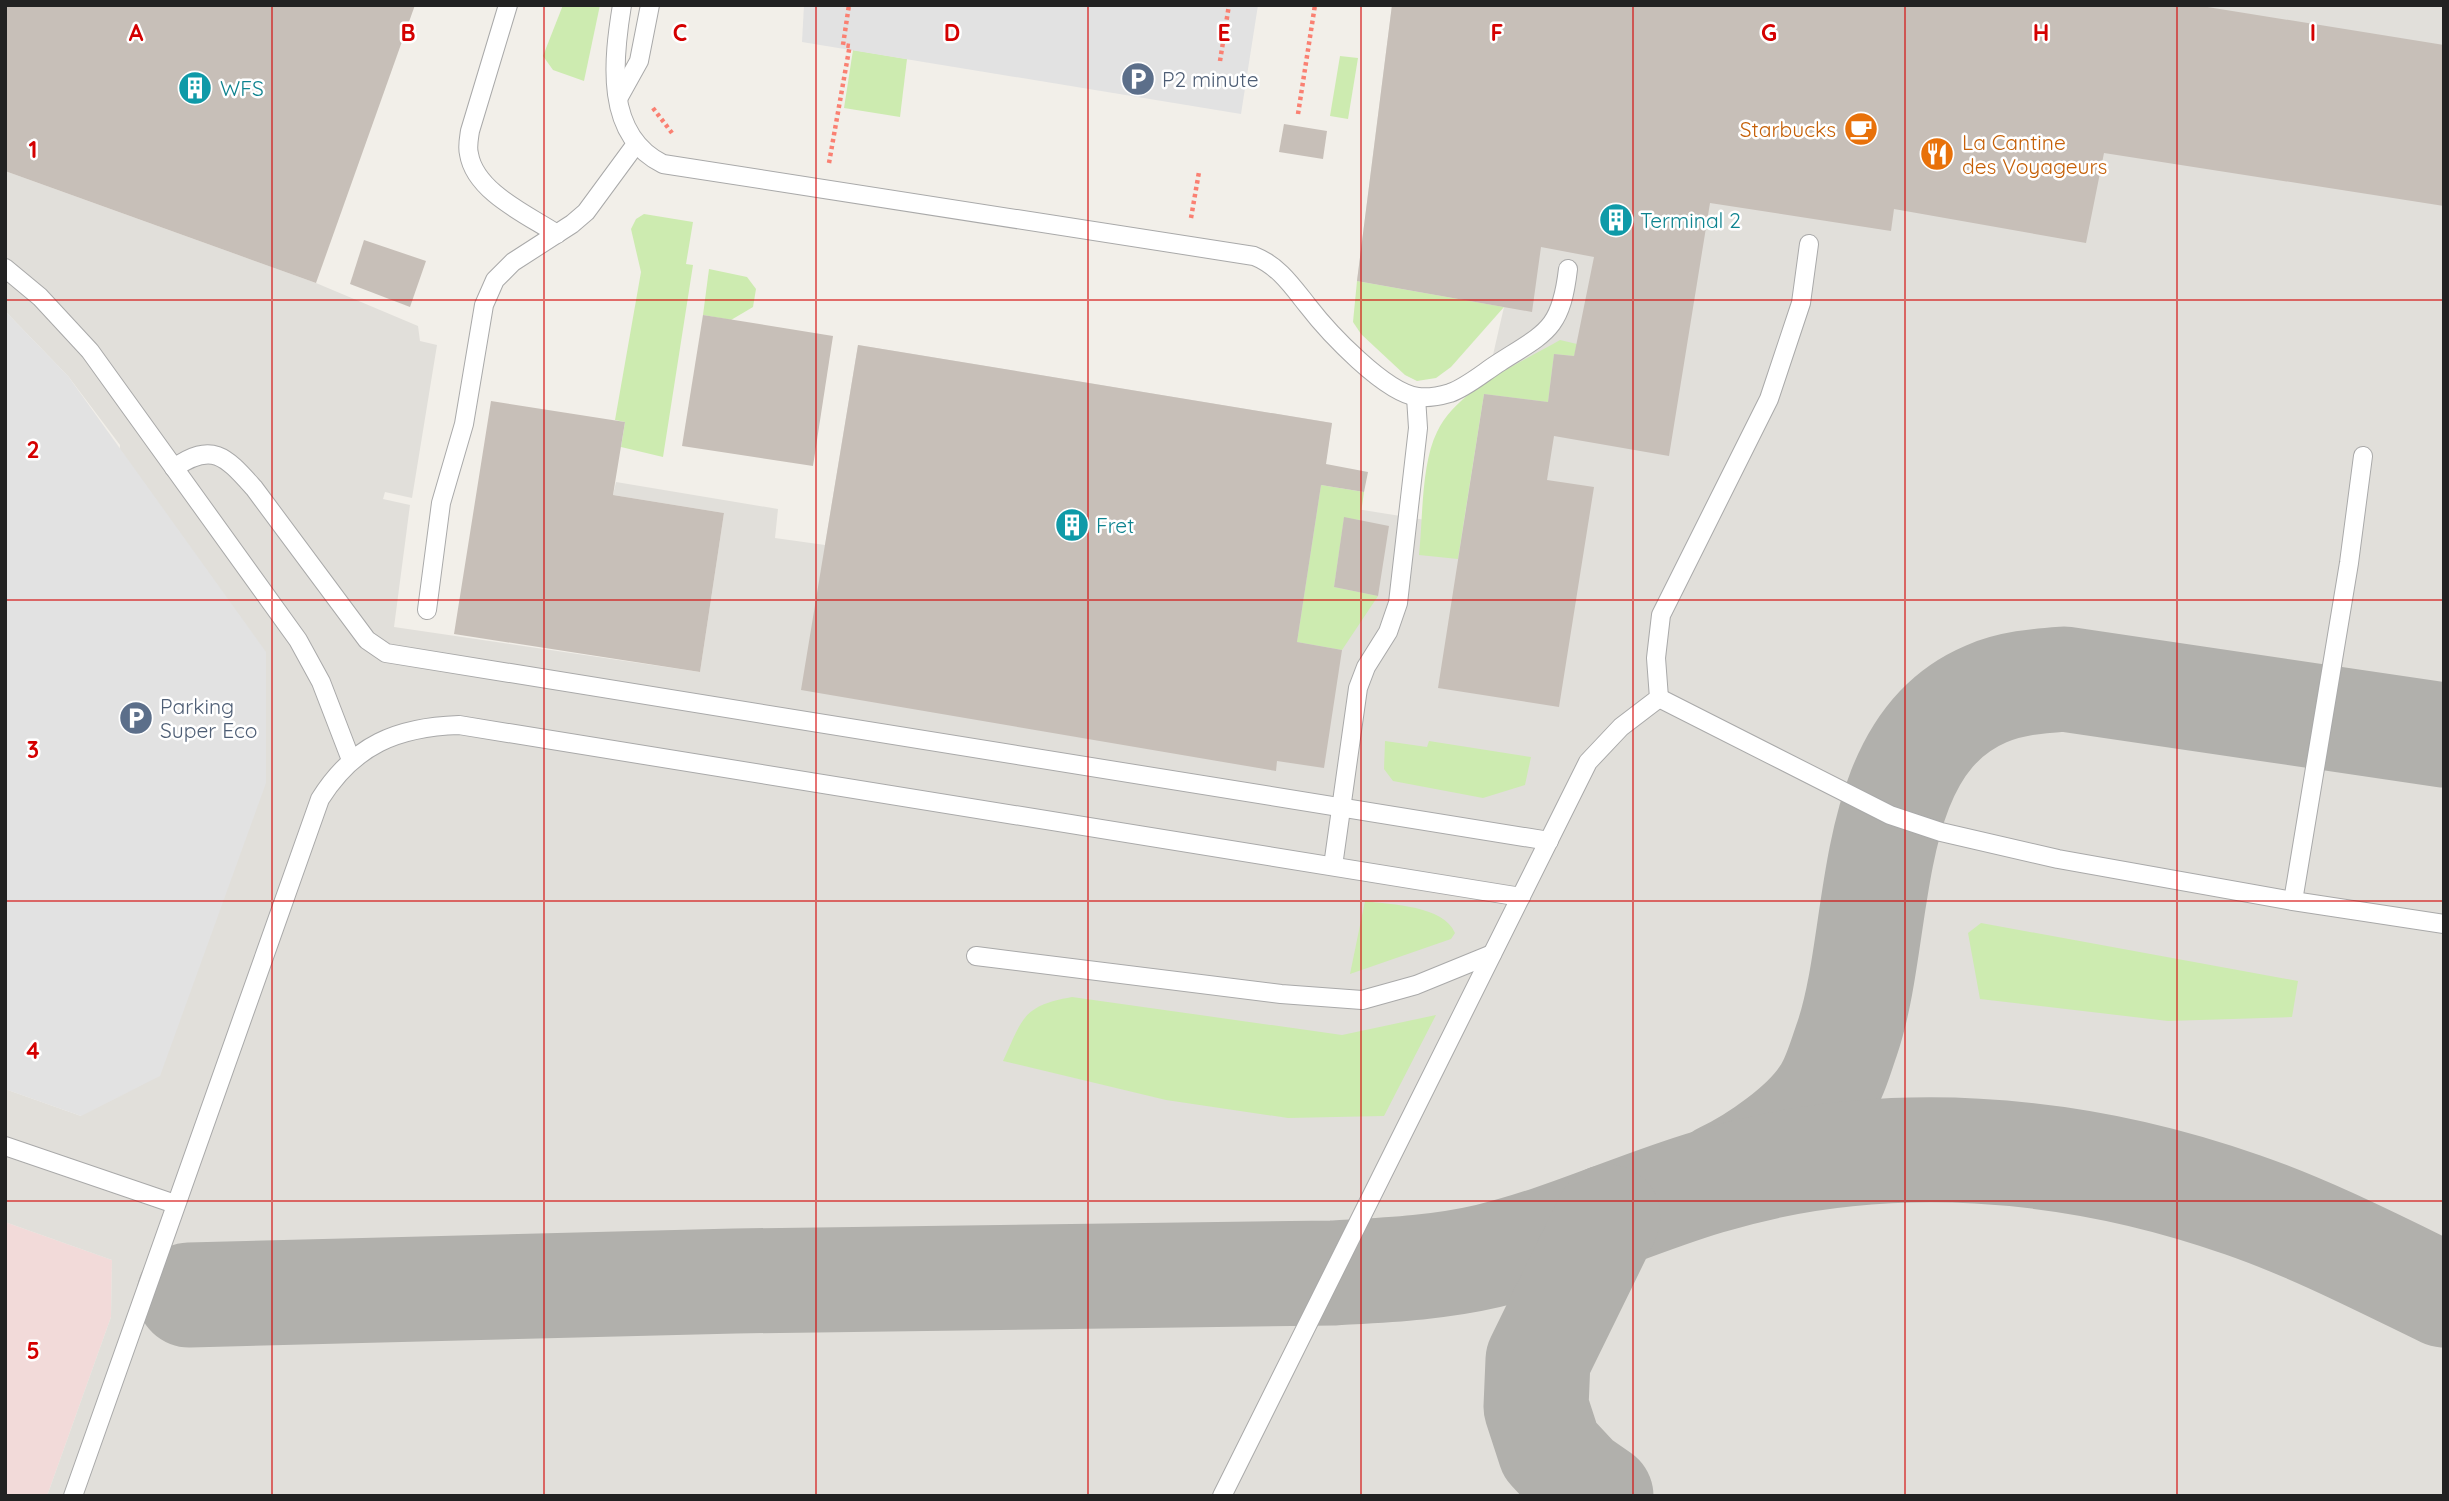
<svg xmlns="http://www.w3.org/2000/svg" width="2449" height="1501" viewBox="0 0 2449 1501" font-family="Quicksand,sans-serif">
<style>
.commercial{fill:#f2dad9}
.airport{fill:#e1dfda}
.grass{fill:#cdebb0}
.parking{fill:#e2e2e2}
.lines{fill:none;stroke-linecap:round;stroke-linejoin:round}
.taxiway{stroke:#b1b0ac;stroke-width:105}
.building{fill:#c7bfb8}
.service-casing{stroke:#a9a9a9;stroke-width:20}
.path{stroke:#fa8072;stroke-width:4.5;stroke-dasharray:3.5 3.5;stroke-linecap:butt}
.service{stroke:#fff;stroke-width:18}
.grid{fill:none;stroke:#d40000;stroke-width:2;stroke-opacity:0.55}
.labels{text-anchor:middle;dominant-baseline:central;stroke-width:5;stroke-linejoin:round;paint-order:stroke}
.service-label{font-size:21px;fill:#4e5e75;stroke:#fff;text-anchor:start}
.culture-label{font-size:21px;fill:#0d838f;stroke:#fff;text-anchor:start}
.food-label{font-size:21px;fill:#c56008;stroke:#fff;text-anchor:end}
.grid-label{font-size:23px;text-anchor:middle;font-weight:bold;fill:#d40000;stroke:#fff;stroke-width:5;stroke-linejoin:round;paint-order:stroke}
</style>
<rect width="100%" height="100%" fill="#f2efe9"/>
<path class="commercial" d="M 5,1222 L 112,1260 L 111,1317 L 47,1496 L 5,1496 Z"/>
<path class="airport" d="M 1392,5 L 2444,5 L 2444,1496 L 47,1496 L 111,1317 L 112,1260 L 5,1222 L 5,1089 L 81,1116 L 120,445 L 68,376 L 5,311 L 5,171 L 316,283 L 418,326 L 420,341 L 437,345 L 412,498 L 385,492 L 383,499 L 410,505 L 394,627 L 700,672 L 724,513 L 613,495 L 616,482 L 778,509 L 775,538 L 825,545 L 858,345 L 1332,423 L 1319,503 L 1463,526 L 1484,394 L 1504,307 L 1357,281 Z"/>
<g class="grass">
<path d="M 563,5 L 600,5 L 584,81 L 553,70 L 543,56 Z"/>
<path d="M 853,50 L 907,59 L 900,117 L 844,108 Z"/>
<path d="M 1340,56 L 1358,58 L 1348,119 L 1330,116 Z"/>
<path d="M 644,214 L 693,222 L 686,264 L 693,265 L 663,457 L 621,447 L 625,422 L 615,420 L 641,272 L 631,229 L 636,219 Z"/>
<path d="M 709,269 L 747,277 L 756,289 L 753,307 L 731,320 L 703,315 Z"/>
<path d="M 1357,281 L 1504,307 L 1451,367 L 1436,378 L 1417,381 L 1405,375 L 1361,334 L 1353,322 Z"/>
<path d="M 1560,340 L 1577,344 L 1574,356 L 1554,354 L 1548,402 L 1484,394 L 1458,559 L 1419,555 C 1423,519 1421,464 1437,432 C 1457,389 1521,363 1560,340 Z"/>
<path d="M 1321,485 L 1364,492 L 1360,520 L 1344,518 L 1334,587 L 1378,596 L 1342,650 L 1297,642 Z"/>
<path d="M 1385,741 L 1427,747 L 1429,741 L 1531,757 L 1525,785 L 1483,798 L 1393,781 L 1384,769 Z"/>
<path d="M 1365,901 C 1392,905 1443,905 1455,933 L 1451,939 L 1350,974 Z"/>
<path d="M 1981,923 L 2298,981 L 2292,1017 L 2168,1021 L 1980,999 L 1968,933 Z"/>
<path d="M 1072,997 L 1342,1035 L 1436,1015 L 1384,1116 L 1288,1118 L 1166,1100 L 1003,1061 C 1023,1018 1022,1006 1072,997 Z"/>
</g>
<g class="parking">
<path d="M 804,5 L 1258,5 L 1241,114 L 802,42 Z"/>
<path d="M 5,311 L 68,376 L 266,652 L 266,783 L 160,1076 L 81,1116 L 5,1089 Z"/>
</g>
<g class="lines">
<g class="taxiway">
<path d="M 1722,1175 C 1756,1159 1805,1125 1825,1093 C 1835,1078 1841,1056 1847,1039 C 1884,931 1861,747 1986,694 C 2011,683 2038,681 2064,679 L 2444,735"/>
<path d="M 189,1295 L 735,1281 L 1333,1273 C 1385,1270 1437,1268 1488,1256 C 1564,1238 1634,1204 1708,1182 C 1882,1129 2073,1145 2243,1205 C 2312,1229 2378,1263 2444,1295"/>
<path d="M 1601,1496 L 1578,1480 L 1550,1450 L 1536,1407 L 1538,1360 L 1608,1217"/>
</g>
</g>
<g class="building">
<path d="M 5,5 L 415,5 L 316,283 L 5,171 Z"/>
<path d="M 1392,5 L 2195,5 L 2444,45 L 2444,206 L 2104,153 L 2086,243 L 1894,209 L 1891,231 L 1710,203 L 1669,456 L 1554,436 L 1547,480 L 1594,487 L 1559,707 L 1438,688 L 1484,394 L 1548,402 L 1554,354 L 1574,356 L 1594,257 L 1541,247 L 1532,312 L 1357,281 Z"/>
<path d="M 1284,124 L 1327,131 L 1323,159 L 1279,152 Z"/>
<path d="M 364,240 L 426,261 L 410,307 L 350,284 Z"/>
<path d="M 703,315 L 833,336 L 813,466 L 682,446 Z"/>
<path d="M 858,345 L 1332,423 L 1326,464 L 1368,472 L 1364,492 L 1321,485 L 1297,642 L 1342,650 L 1324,768 L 1277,761 L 1276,771 L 801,690 Z"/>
<path d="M 491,401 L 625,422 L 613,495 L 724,513 L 700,672 L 454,634 Z"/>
<path d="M 1344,517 L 1389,526 L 1378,596 L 1334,587 Z"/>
</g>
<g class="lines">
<g class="service-casing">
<g id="service">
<path d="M 508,5 L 470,131 C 469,138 467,147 469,154 C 475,192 528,215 557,234"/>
<path d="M 622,5 C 613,60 604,135 663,164 L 1254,256 C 1279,266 1292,286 1308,306 C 1328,332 1385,393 1418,397 C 1428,398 1440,396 1450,393 C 1467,387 1484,372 1500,362 C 1547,332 1561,329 1568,269"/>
<path d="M 619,97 L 639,61 L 650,5"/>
<path d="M 5,268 L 40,297 L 90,351 L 298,640 L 321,682 L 351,760"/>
<path d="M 174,468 C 213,441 226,457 254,488 L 367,640 L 386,653 L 1549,841"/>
<path d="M 427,610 L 441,503 L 464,424 L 484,305 L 495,280 L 513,262 L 572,224 L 586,212 L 636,144"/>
<path d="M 1659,698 L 1890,815 L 1941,832 L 2058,859 L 2293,901 L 2444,924"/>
<path d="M 1333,866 L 1358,688 L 1366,667 L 1388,632 L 1398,603 L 1418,428 L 1416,397"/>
<path d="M 2293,901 L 2349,563 L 2363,456"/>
<path d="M 976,956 L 1281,994 L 1362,1000 L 1416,985 L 1492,954"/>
<path d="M 5,1146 L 175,1204"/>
<path d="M 73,1496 L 320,799 C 354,745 397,727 459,725 L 1521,897"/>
<path d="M 1222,1496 L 1588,762 L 1621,727 L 1659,698 L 1656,658 L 1661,615 L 1769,399 L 1801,303 L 1809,244"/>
</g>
</g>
<g class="path">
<path d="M 1220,61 L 1229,5"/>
<path d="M 653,108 L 672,133"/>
<path d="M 1298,114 L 1315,5"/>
<path d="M 829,163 L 849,50 L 850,46 L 843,45 L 849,5"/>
<path d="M 1191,218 L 1199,172"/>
</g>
<use href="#service" class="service"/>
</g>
<path class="grid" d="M 272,5 L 272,1496M 544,5 L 544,1496M 816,5 L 816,1496M 1088,5 L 1088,1496M 1361,5 L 1361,1496M 1633,5 L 1633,1496M 1905,5 L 1905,1496M 2177,5 L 2177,1496M 5,300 L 2444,300M 5,600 L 2444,600M 5,901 L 2444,901M 5,1201 L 2444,1201"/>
<defs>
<g id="parking-disc" transform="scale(1.75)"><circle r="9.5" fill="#5c6f8a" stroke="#fff"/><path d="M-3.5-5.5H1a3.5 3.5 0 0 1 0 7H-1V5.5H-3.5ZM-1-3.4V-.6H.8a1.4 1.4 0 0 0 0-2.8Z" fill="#fff"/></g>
<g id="building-disc" transform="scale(1.75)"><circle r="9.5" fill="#0f9aa8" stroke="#fff"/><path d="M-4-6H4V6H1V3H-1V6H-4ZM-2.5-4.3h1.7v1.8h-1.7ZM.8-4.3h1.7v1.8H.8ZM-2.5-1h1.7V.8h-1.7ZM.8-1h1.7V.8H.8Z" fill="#fff"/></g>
<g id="cafe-disc" transform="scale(1.75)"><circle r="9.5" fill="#e8710a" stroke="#fff"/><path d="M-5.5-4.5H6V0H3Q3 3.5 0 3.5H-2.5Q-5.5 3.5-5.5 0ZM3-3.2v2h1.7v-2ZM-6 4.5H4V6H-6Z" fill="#fff"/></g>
<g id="restaurant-disc" transform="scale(1.75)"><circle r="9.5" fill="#e8710a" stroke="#fff"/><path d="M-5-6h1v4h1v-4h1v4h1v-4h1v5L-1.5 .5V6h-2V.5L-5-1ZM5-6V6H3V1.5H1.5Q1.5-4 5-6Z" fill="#fff"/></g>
</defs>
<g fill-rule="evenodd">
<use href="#parking-disc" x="1138" y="79"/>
<use href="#building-disc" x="195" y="88"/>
<use href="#cafe-disc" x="1861" y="129"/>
<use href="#restaurant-disc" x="1937" y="154"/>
<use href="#building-disc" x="1616" y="220"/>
<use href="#building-disc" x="1072" y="525"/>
<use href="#parking-disc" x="136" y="718"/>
</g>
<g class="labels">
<g class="service-label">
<text x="1162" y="79">P2 minute</text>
<text x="160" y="706">Parking<tspan x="160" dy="24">Super Eco</tspan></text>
</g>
<g class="culture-label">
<text x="220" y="88">WFS</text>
<text x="1640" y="220">Terminal 2</text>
<text x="1096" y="525">Fret</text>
</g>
<g class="food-label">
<text x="1836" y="129">Starbucks</text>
<text x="1962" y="142" text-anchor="start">La Cantine<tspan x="1962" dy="24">des Voyageurs</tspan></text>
</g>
</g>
<g class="grid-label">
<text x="136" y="41">A</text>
<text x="408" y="41">B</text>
<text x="680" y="41">C</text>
<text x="952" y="41">D</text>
<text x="1224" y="41">E</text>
<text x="1497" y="41">F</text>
<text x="1769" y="41">G</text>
<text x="2041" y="41">H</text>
<text x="2313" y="41">I</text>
<text x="33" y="158">1</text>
<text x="33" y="458">2</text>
<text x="33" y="758">3</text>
<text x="33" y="1059">4</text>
<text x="33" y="1359">5</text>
</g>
<rect width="2449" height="1501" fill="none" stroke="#222222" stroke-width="14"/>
</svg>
